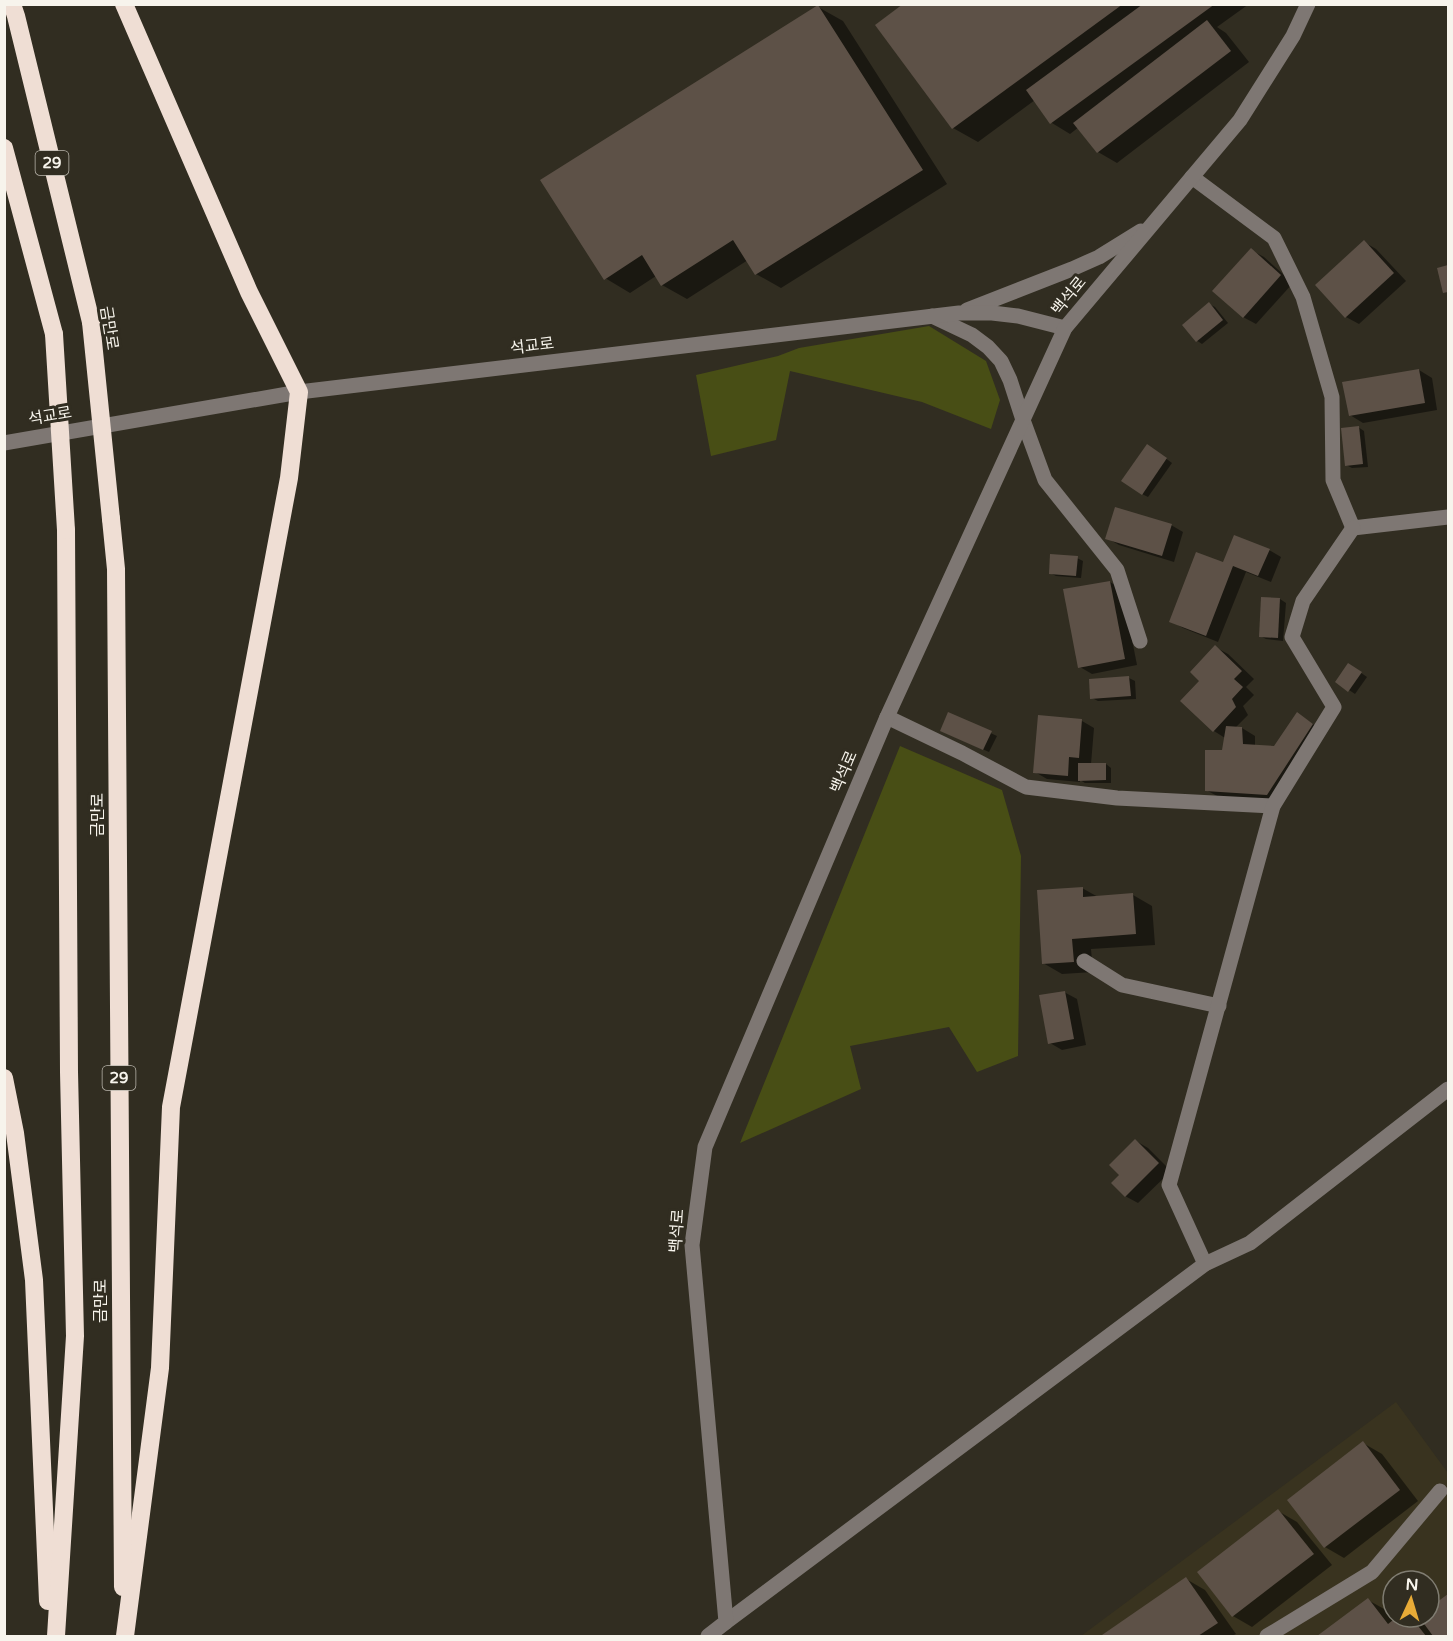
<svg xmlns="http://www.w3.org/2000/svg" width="1453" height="1641" viewBox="0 0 1453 1641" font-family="'Varela Round','Noto Sans KR',sans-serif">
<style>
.built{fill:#39331f;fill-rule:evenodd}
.green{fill:#484e15}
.shadow{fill:#0007}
.building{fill:#5d5147}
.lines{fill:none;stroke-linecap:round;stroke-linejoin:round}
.minor{stroke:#7e7773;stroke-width:15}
.highway{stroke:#efded4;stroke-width:18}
.highway-bridge{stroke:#efded4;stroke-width:18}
.labels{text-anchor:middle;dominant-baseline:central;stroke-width:6;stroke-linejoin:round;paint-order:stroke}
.shield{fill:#312d21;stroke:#bcb8af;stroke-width:1.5}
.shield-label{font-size:15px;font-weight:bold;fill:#f7f4ec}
.street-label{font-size:16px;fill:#f7f4ec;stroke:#312d21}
</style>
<rect width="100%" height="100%" fill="#312d21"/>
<path class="built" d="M 1396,1402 L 1448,1473 L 1448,1636 L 1081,1636 ZM 1393,1581 L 1429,1581 L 1429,1617 L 1393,1617 Z"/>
<g class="green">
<path d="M 929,326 L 986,361 L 1000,400 L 991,429 L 922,402 L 790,371 L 776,440 L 711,456 L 696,375 L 778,356 L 799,348 Z"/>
<path d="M 900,746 L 1002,790 L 1021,856 L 1018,1056 L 977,1072 L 949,1027 L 850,1046 L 861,1089 L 740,1143 Z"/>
</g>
<g class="shadow">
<path d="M 906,4 L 1249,4 L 1217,27 L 1226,33 L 1249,62 L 1117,163 L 1098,152 L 1079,127 L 1070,134 L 1052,123 L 1035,100 L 978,142 L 953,128 Z"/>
<path d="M 818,7 L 843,21 L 947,184 L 781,288 L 756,274 L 748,260 L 687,299 L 662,285 L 656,276 L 630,293 L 605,278 Z"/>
<path d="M 1364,242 L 1376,249 L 1406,281 L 1359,324 L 1346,317 L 1317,286 Z"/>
<path d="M 1251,250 L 1264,257 L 1293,283 L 1256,324 L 1243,317 Z"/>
<path d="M 1209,304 L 1215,307 L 1228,323 L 1202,344 L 1196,340 Z"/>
<path d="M 1419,370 L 1432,378 L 1437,410 L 1363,423 L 1350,415 Z"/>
<path d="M 1358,427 L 1364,431 L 1368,467 L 1352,468 L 1346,465 Z"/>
<path d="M 1153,449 L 1172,463 L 1148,497 L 1142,494 Z"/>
<path d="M 1171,525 L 1183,532 L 1174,562 L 1119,545 L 1107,538 Z"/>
<path d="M 1269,550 L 1281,557 L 1271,582 L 1246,572 L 1218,642 L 1183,628 L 1171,621 L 1224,564 Z"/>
<path d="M 1077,558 L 1083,561 L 1081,578 L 1056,576 L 1050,573 Z"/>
<path d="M 1110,582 L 1122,589 L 1137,665 L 1092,674 L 1080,667 Z"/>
<path d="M 1263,598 L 1280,599 L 1286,603 L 1283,641 L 1266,639 L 1260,636 Z"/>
<path d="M 1215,647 L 1228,654 L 1254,679 L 1246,687 L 1254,695 L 1243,706 L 1248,715 L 1235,728 L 1242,728 L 1255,736 L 1255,746 L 1275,748 L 1298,714 L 1325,732 L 1280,802 L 1219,797 L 1206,790 L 1223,751 L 1225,738 L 1214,731 L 1202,681 Z"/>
<path d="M 1354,668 L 1367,677 L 1355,694 L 1349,690 Z"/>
<path d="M 1129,678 L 1135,681 L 1136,699 L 1098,701 L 1092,698 Z"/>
<path d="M 949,714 L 997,736 L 989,752 L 948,734 Z"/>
<path d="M 1082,721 L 1094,728 L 1091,764 L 1106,764 L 1111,768 L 1111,783 L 1085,783 L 1080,780 L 1080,782 L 1047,779 L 1035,772 Z"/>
<path d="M 1082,888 L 1098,897 L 1133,895 L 1152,906 L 1155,945 L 1091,949 L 1093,972 L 1062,974 L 1043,963 Z"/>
<path d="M 1064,992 L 1077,999 L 1086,1045 L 1062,1050 L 1050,1043 Z"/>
<path d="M 1136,1141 L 1148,1148 L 1171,1171 L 1138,1203 L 1125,1196 L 1121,1175 Z"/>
<path d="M 1363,1443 L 1382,1454 L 1418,1501 L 1344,1558 L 1325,1547 L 1289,1500 Z"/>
<path d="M 1278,1511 L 1297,1522 L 1332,1565 L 1252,1627 L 1233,1616 L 1199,1572 Z"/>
<path d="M 1186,1579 L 1205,1590 L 1236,1634 L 1232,1636 L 1105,1636 L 1104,1635 Z"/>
<path d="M 1448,1595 L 1448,1636 L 1319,1636 L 1368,1600 L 1393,1614 L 1393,1617 L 1397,1619 L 1400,1617 L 1415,1617 L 1425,1622 L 1421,1617 L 1429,1617 L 1429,1610 Z"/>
</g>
<g class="building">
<path d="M 903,4 L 1123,4 L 952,129 L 875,25 Z"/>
<path d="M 1143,4 L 1215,4 L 1050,124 L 1026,90 Z"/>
<path d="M 818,5 L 923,170 L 755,275 L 733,240 L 661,286 L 642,255 L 604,280 L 540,180 Z"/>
<path d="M 1207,20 L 1231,51 L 1097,153 L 1073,123 Z"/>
<path d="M 1364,240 L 1394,273 L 1345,318 L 1315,285 Z"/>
<path d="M 1251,248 L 1281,275 L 1243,318 L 1212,291 Z"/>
<path d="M 1448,265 L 1448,292 L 1443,293 L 1437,268 Z"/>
<path d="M 1209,302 L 1223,320 L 1196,342 L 1182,325 Z"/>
<path d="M 1419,369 L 1425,403 L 1349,416 L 1342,382 Z"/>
<path d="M 1359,426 L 1363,464 L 1345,466 L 1341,428 Z"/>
<path d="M 1147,444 L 1167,458 L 1142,495 L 1121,481 Z"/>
<path d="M 1115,507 L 1172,524 L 1162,556 L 1105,539 Z"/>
<path d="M 1234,535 L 1270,549 L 1258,576 L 1233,566 L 1206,636 L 1169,622 L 1196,552 L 1223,562 Z"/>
<path d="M 1050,554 L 1078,556 L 1076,576 L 1049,574 Z"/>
<path d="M 1110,581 L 1125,659 L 1078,668 L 1063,589 Z"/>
<path d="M 1261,597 L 1280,598 L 1278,638 L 1259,637 Z"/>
<path d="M 1215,645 L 1242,671 L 1234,679 L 1243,687 L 1232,699 L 1236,707 L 1213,732 L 1180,701 L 1199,681 L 1190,672 Z"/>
<path d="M 1348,663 L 1362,672 L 1348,692 L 1335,682 Z"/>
<path d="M 1129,676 L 1131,696 L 1090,699 L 1089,679 Z"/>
<path d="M 948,712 L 992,731 L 983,750 L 940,731 Z"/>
<path d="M 1297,712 L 1313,724 L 1267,795 L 1205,791 L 1205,750 L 1222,750 L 1226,726 L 1242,727 L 1243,744 L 1274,746 Z"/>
<path d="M 1038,715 L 1082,719 L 1079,758 L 1069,757 L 1068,776 L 1033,773 Z"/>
<path d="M 1078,763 L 1106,763 L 1106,780 L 1078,781 Z"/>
<path d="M 1083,887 L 1083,897 L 1133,893 L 1136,934 L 1072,939 L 1074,962 L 1042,964 L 1037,890 Z"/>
<path d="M 1065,991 L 1074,1039 L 1048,1044 L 1039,995 Z"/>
<path d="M 1135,1139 L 1159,1163 L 1125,1197 L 1111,1183 L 1119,1175 L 1109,1165 Z"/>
<path d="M 1363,1441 L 1400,1490 L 1324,1548 L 1287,1500 Z"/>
<path d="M 1278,1509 L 1314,1554 L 1232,1617 L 1197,1572 Z"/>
<path d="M 1186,1577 L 1218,1623 L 1198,1636 L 1104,1636 L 1102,1635 Z"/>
<path d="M 1448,1594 L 1448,1636 L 1433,1636 L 1419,1617 L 1429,1617 L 1429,1608 Z"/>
<path d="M 1368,1598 L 1388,1624 L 1397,1617 L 1411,1617 L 1426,1636 L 1317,1636 Z"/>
</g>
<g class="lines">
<g class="minor">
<path d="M 1192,177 L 1274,238 L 1303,297 L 1332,397 L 1333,480 L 1353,528 L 1448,517"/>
<path d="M 967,310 L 1072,269 L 1099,257 L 1141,231"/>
<path d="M 932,316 L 972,335 L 988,347 L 1001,361 L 1010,380 L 1023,420 L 1045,480 L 1117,570 L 1140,641"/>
<path d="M 4,443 L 299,392 L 959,313 L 992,313 L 1018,316 L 1065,328"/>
<path d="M 887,717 L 962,753 L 1026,787 L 1117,798 L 1273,806"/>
<path d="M 1084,961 L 1122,985 L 1219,1006"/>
<path d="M 1205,1264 L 1169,1185 L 1273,806 L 1334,707 L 1292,637 L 1303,601 L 1353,528"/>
<path d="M 726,1622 L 1205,1264 L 1250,1243 L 1448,1089"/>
<path d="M 708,1636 L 726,1622 L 692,1245 L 705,1147 L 887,717 L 1065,328 L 1240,120 L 1293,36 L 1308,4"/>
<path d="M 1267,1636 L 1372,1572 L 1440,1491"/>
</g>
<g class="highway">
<path d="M 12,4 L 16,16 L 91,322"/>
<path d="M 124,4 L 249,292 L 299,392 L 289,478 L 171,1107 L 160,1368 L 125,1636"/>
<path d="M 4,148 L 54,334"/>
<path d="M 111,519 L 116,569 L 123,1587"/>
<path d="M 4,1078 L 15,1133 L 34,1280 L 48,1601"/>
<path d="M 56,1636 L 75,1336 L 69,1072 L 66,530"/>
</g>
<g class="highway-bridge">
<path d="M 91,322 L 111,519"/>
<path d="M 54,334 L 66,530"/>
</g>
</g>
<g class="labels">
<g class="shield">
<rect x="35.5" y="151" width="33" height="24" rx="4.5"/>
<rect x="102.5" y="1066" width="33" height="24" rx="4.5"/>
</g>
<g class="shield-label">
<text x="52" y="163">29</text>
<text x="119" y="1078">29</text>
</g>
<g class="street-label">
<text transform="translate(1069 296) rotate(-51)">백석로</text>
<text transform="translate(109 328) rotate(81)">금만로</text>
<text transform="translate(532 346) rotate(-7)">석교로</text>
<text transform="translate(50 416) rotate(-10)">석교로</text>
<text transform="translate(844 772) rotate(-67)">백석로</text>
<text transform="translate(98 815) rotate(-90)">금만로</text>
<text transform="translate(677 1231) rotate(-86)">백석로</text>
<text transform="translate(101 1301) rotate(-90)">금만로</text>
</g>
</g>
<rect width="1453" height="1641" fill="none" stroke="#f7f4ec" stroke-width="12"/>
<g transform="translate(1411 1599) rotate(4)"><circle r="28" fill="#312d21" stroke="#807d72" stroke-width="1.5"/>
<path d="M0-4.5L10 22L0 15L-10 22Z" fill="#e8ab37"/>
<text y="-9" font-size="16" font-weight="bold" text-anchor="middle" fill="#f7f4ec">N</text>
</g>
</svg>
